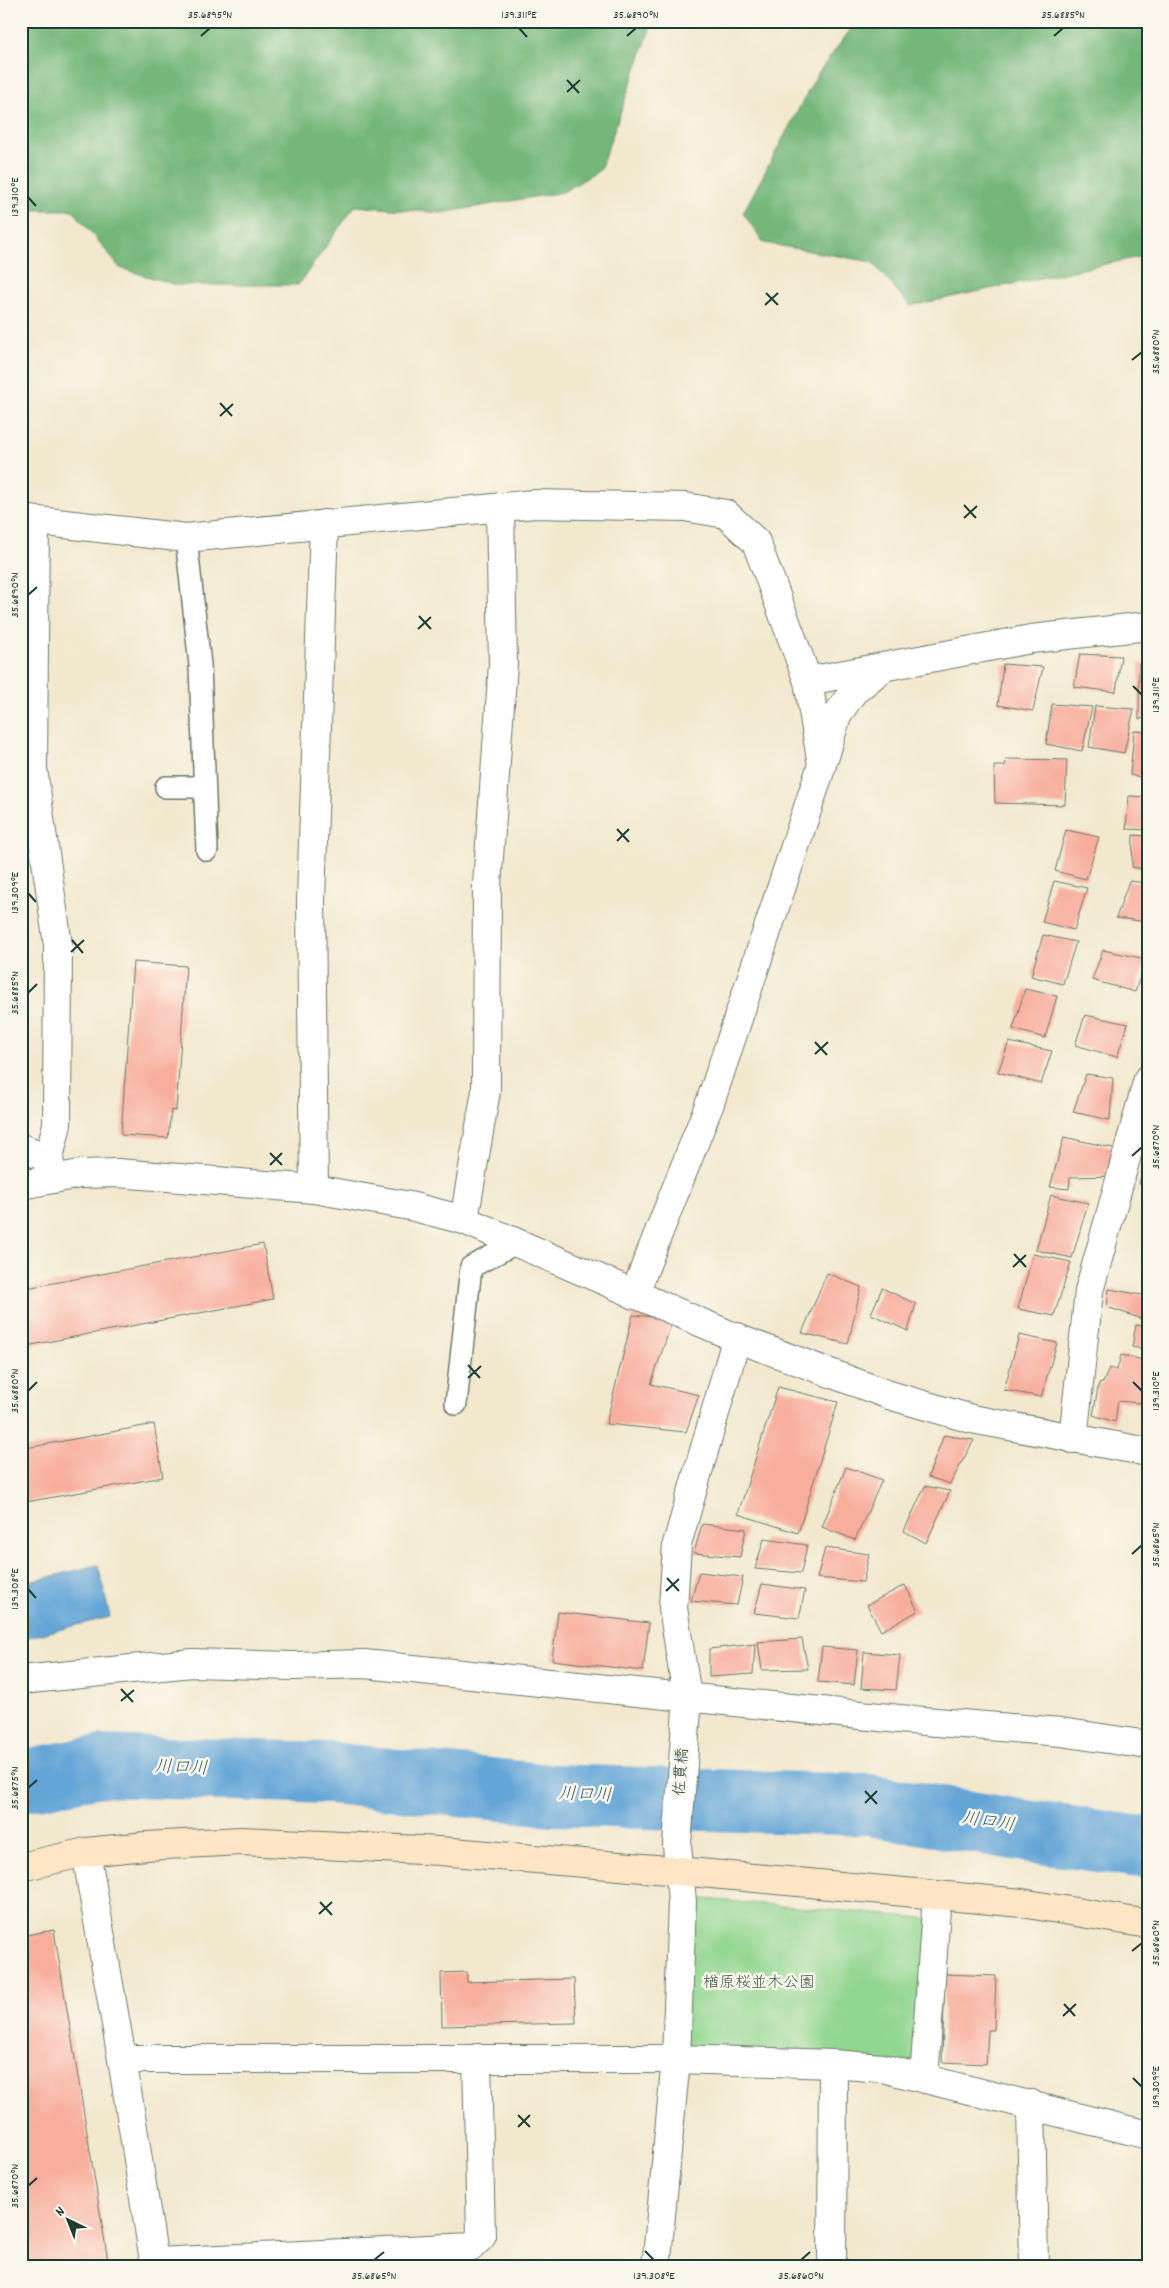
<svg xmlns="http://www.w3.org/2000/svg" width="1169" height="2288" viewBox="0 0 1169 2288" font-family="Dekko,'Klee One',sans-serif">
<style>
.green{fill:#91d690;stroke:#588a62}
.forest{fill:#74b77a;stroke:#4a7a57}
.water{fill:#63a5d7;stroke:#417186}
.lines{fill:none;stroke-linecap:round;stroke-linejoin:round}
.river{stroke:#63a5d7;stroke-width:62}
.building{fill:#f8ae9d}
.lane-casing{stroke:#69796a;stroke-width:24}
.street-casing{stroke:#69796a;stroke-width:30}
.secondary-casing{stroke:#69796a;stroke-width:30}
.lane{stroke:#fff;stroke-width:21}
.street{stroke:#fff;stroke-width:28}
.secondary{stroke:#fde5c5;stroke-width:28}
.ticks{fill:none;stroke:#1f3d34;stroke-width:2}
.labels{text-anchor:middle;dominant-baseline:central;stroke-width:5;stroke-linejoin:round;paint-order:stroke}
.street-label{font-size:16px;fill:#1f3d34;stroke:#fbf7ec}
.park-label{font-size:16px;fill:#365c46;stroke:#fbf7ec}
.water-label{font-size:18px;font-style:italic;fill:#335c65;stroke:#fbf7ec}
.neatline{fill:none;stroke:#1f3d34;stroke-width:2}
.ticks-label{font-size:12px;text-anchor:middle;fill:#1f3d34}
</style>
<rect width="100%" height="100%" fill="#fbf7ec"/>
<filter id="ink" filterUnits="userSpaceOnUse"><feTurbulence type="fractalNoise" baseFrequency=".02" numOctaves="2"/><feDisplacementMap in="SourceGraphic" scale="10" xChannelSelector="R" yChannelSelector="G"/><feConvolveMatrix kernelMatrix="1 2 1 2 8 2 1 2 1" color-interpolation-filters="sRGB"/></filter>
<filter id="wash" filterUnits="userSpaceOnUse"><feTurbulence type="fractalNoise" baseFrequency=".0096" numOctaves="4" result="noise"/><feDisplacementMap in="SourceGraphic" scale="20" xChannelSelector="R" yChannelSelector="G"/><feGaussianBlur stdDeviation="1.12" result="paint"/><feColorMatrix in="noise" values="0 0 0 0 0 0 0 0 0 0 0 0 0 0 0 0 0 1.4 0 .05"/><feComposite in="paint" operator="in"/></filter>
<g filter="url(#wash)">
<rect width="100%" height="100%" fill="#f2e8ce"/>
<path class="green" d="M 704,1899 L 934,1919 L 924,2079 L 676,2059 L 695,1902 Z"/>
<g class="forest">
<path d="M 21,21 L 653,21 L 600,170 L 563,192 L 441,213 L 355,206 L 298,285 L 176,285 L 120,268 L 73,210 L 21,210 Z"/>
<path d="M 857,21 L 1148,21 L 1148,255 L 910,306 L 872,262 L 764,243 L 743,213 L 818,73 Z"/>
</g>
<path class="water" d="M 98,1565 L 110,1617 L 21,1639 L 21,1584 Z"/>
<g class="lines">
<path class="river" d="M 21,1781 L 100,1766 L 329,1773 L 551,1795 L 870,1805 L 1019,1830 L 1148,1848"/>
</g>
<g id="blocks">
<g class="building">
<path d="M 1080,654 L 1121,656 L 1116,692 L 1074,687 Z"/>
<path d="M 1139,663 L 1148,665 L 1148,718 L 1139,719 Z"/>
<path d="M 1003,664 L 1043,667 L 1033,711 L 998,705 Z"/>
<path d="M 1052,704 L 1092,707 L 1082,751 L 1046,744 Z"/>
<path d="M 1095,706 L 1134,709 L 1124,753 L 1089,747 Z"/>
<path d="M 1134,731 L 1148,732 L 1148,779 L 1130,775 Z"/>
<path d="M 1006,759 L 1067,760 L 1065,805 L 995,803 L 994,766 L 1005,766 Z"/>
<path d="M 1129,796 L 1148,797 L 1148,830 L 1126,829 Z"/>
<path d="M 1066,830 L 1099,837 L 1086,879 L 1055,871 Z"/>
<path d="M 1133,835 L 1148,836 L 1148,870 L 1132,867 Z"/>
<path d="M 1054,881 L 1087,888 L 1074,930 L 1042,922 Z"/>
<path d="M 1129,881 L 1148,883 L 1148,922 L 1116,918 Z"/>
<path d="M 1043,935 L 1076,942 L 1063,984 L 1031,976 Z"/>
<path d="M 1103,950 L 1146,959 L 1135,992 L 1092,980 Z"/>
<path d="M 133,962 L 186,966 L 176,1111 L 171,1110 L 168,1138 L 121,1135 Z"/>
<path d="M 1025,989 L 1057,996 L 1045,1038 L 1013,1029 Z"/>
<path d="M 1085,1015 L 1128,1024 L 1117,1057 L 1075,1045 Z"/>
<path d="M 1009,1042 L 1052,1051 L 1041,1084 L 998,1072 Z"/>
<path d="M 1086,1074 L 1113,1078 L 1110,1120 L 1073,1112 Z"/>
<path d="M 1064,1137 L 1122,1150 L 1114,1176 L 1070,1177 L 1069,1189 L 1050,1187 Z"/>
<path d="M 1147,1153 L 1148,1153 L 1148,1186 L 1139,1184 Z"/>
<path d="M 1051,1195 L 1088,1203 L 1072,1258 L 1036,1250 Z"/>
<path d="M 263,1244 L 273,1299 L 21,1347 L 21,1289 Z"/>
<path d="M 1033,1254 L 1071,1262 L 1054,1316 L 1018,1309 Z"/>
<path d="M 827,1273 L 861,1287 L 848,1344 L 802,1333 Z"/>
<path d="M 882,1288 L 916,1304 L 908,1331 L 871,1314 Z"/>
<path d="M 1109,1289 L 1148,1296 L 1148,1350 L 1132,1347 L 1136,1325 L 1143,1326 L 1145,1320 L 1107,1307 Z"/>
<path d="M 633,1315 L 673,1319 L 651,1384 L 699,1395 L 686,1432 L 606,1424 Z"/>
<path d="M 1019,1335 L 1057,1343 L 1041,1397 L 1004,1390 Z"/>
<path d="M 1121,1355 L 1148,1361 L 1148,1400 L 1141,1400 L 1139,1403 L 1118,1401 L 1115,1422 L 1093,1415 L 1099,1383 L 1103,1383 L 1109,1368 L 1117,1370 Z"/>
<path d="M 778,1387 L 838,1402 L 798,1533 L 738,1514 Z"/>
<path d="M 154,1424 L 163,1477 L 21,1503 L 21,1449 Z"/>
<path d="M 944,1435 L 974,1440 L 950,1484 L 928,1477 Z"/>
<path d="M 846,1467 L 882,1480 L 855,1540 L 822,1527 Z"/>
<path d="M 925,1486 L 950,1491 L 926,1543 L 904,1531 Z"/>
<path d="M 702,1524 L 746,1529 L 740,1557 L 694,1553 Z"/>
<path d="M 764,1539 L 807,1545 L 801,1573 L 755,1569 Z"/>
<path d="M 825,1548 L 869,1554 L 863,1582 L 817,1578 Z"/>
<path d="M 699,1572 L 743,1577 L 737,1605 L 691,1601 Z"/>
<path d="M 762,1584 L 805,1590 L 799,1618 L 754,1613 Z"/>
<path d="M 905,1585 L 918,1611 L 881,1631 L 867,1605 Z"/>
<path d="M 558,1612 L 649,1623 L 643,1671 L 552,1660 Z"/>
<path d="M 802,1639 L 808,1669 L 762,1670 L 758,1642 Z"/>
<path d="M 755,1644 L 753,1674 L 709,1677 L 709,1649 Z"/>
<path d="M 822,1647 L 858,1650 L 854,1685 L 818,1682 Z"/>
<path d="M 864,1652 L 900,1655 L 896,1690 L 861,1688 Z"/>
<path d="M 54,1930 L 109,2267 L 21,2267 L 21,1936 Z"/>
<path d="M 467,1972 L 467,1982 L 574,1979 L 576,2023 L 442,2026 L 441,1973 Z"/>
<path d="M 945,1974 L 996,1976 L 994,2030 L 988,2030 L 986,2064 L 942,2062 Z"/>
</g>
</g>
</g>
<g filter="url(#ink)">
<use href="#blocks" fill-opacity="0" stroke="#69796a" stroke-width="1"/>
<g class="lines">
<g class="lane-casing">
<g id="lane">
<path d="M 186,538 L 200,665 L 207,850"/>
<path d="M 166,787 L 204,787"/>
<path d="M 456,1404 L 471,1267 L 516,1243"/>
</g>
</g>
<g class="street-casing">
<g id="street">
<path d="M 21,519 L 186,538 L 534,504 L 685,507 L 726,514 L 756,542 L 808,681 L 822,765 L 710,1103 L 634,1295"/>
<path d="M 35,521 L 33,769 L 58,945 L 57,1124 L 49,1158"/>
<path d="M 808,681 L 1031,639 L 1148,626"/>
<path d="M 825,756 L 837,715 L 853,692 L 881,669"/>
<path d="M 21,1148 L 49,1158 L 52,1176"/>
<path d="M 21,1185 L 80,1174 L 118,1173 L 314,1189 L 410,1206 L 464,1220 L 739,1339 L 889,1395 L 972,1419 L 1148,1452"/>
<path d="M 314,1189 L 311,900 L 324,524"/>
<path d="M 464,1220 L 486,1091 L 487,885 L 503,664 L 500,507"/>
<path d="M 1073,1439 L 1089,1291 L 1148,1079"/>
<path d="M 21,1680 L 192,1663 L 293,1666 L 364,1664 L 899,1719 L 1061,1732 L 1148,1745"/>
<path d="M 86,1852 L 122,2059 L 676,2059 L 833,2064 L 882,2068 L 1148,2135"/>
<path d="M 122,2059 L 155,2267"/>
<path d="M 924,2079 L 937,1895"/>
<path d="M 1031,2104 L 1034,2267"/>
<path d="M 155,2262 L 471,2247 L 481,2237 L 477,2058"/>
<path d="M 656,2267 L 676,2059 L 682,1902 L 677,1845 L 687,1709 L 687,1696 L 673,1608 L 677,1544 L 737,1337"/>
<path d="M 832,2267 L 833,2064"/>
</g>
</g>
<g class="secondary-casing">
<path id="secondary" d="M 21,1867 L 86,1852 L 146,1846 L 241,1841 L 440,1851 L 679,1871 L 1022,1903 L 1148,1924"/>
</g>
<use href="#lane" class="lane"/>
<use href="#street" class="street"/>
<use href="#secondary" class="secondary"/>
</g>
</g>
<path class="ticks" d="M 519,28 L 527,37M 201,36 L 210,28M 627,36 L 636,28M 1054,36 L 1063,28M 567,80 L 579,93M 567,92 L 580,80M 28,197 L 36,206M 766,293 L 778,305M 765,305 L 778,293M 1132,360 L 1142,352M 220,403 L 232,416M 220,416 L 233,404M 964,505 L 976,518M 964,518 L 977,506M 28,595 L 37,587M 419,616 L 431,629M 418,629 L 431,617M 1133,686 L 1142,695M 617,829 L 629,842M 617,841 L 629,829M 28,893 L 36,902M 72,940 L 83,953M 71,952 L 84,940M 28,993 L 37,984M 815,1042 L 827,1055M 815,1054 L 828,1042M 270,1153 L 282,1165M 1132,1156 L 1142,1147M 270,1165 L 282,1153M 1014,1254 L 1026,1267M 1013,1267 L 1026,1255M 468,1365 L 480,1378M 468,1378 L 481,1366M 1133,1382 L 1142,1391M 28,1391 L 37,1382M 1132,1554 L 1142,1545M 667,1578 L 679,1591M 28,1589 L 36,1598M 666,1591 L 679,1579M 121,1689 L 133,1702M 121,1701 L 134,1690M 28,1788 L 37,1780M 865,1791 L 877,1804M 865,1803 L 877,1791M 320,1902 L 332,1915M 319,1914 L 332,1902M 1132,1951 L 1142,1943M 1064,2004 L 1075,2016M 1063,2016 L 1076,2004M 1133,2078 L 1142,2087M 518,2115 L 530,2127M 518,2127 L 530,2115M 28,2186 L 37,2178M 645,2251 L 654,2260M 374,2260 L 384,2252M 801,2260 L 810,2252"/>
<g class="labels">
<g class="street-label">
<text transform="translate(682 1772) rotate(-86)">佐貫橋</text>
</g>
<g class="park-label">
<text x="759" y="1983">楢原桜並木公園</text>
</g>
<g class="water-label">
<text transform="translate(181 1769) rotate(2)">川口川</text>
<text transform="translate(585 1796) rotate(2)">川口川</text>
<text transform="translate(988 1823) rotate(9)">川口川</text>
</g>
</g>
<rect width="1169" height="2288" fill="none" stroke="#fbf7ec" stroke-width="55"/>
<g transform="translate(68 2220) rotate(317)" stroke="#fbf7ec" stroke-width="4" paint-order="stroke">
<path d="M0-4L9 19L0 12L-9 19Z" fill="#1f3d34"/>
<text y="-8" font-size="14" font-weight="bold" text-anchor="middle" fill="#1f3d34">N</text>
</g>
<rect x="28" y="28" width="1114" height="2232" class="neatline"/>
<g class="ticks-label">
<text x="210" y="18">35.6895°N</text>
<text x="519" y="18">139.311°E</text>
<text x="636" y="18">35.6890°N</text>
<text x="1063" y="18">35.6885°N</text>
<text transform="translate(14 197) rotate(-90)" y="4">139.310°E</text>
<text transform="translate(1155 352) rotate(-90)" y="4">35.6880°N</text>
<text transform="translate(14 595) rotate(-90)" y="4">35.6890°N</text>
<text transform="translate(1155 695) rotate(-90)" y="4">139.311°E</text>
<text transform="translate(14 893) rotate(-90)" y="4">139.309°E</text>
<text transform="translate(14 993) rotate(-90)" y="4">35.6885°N</text>
<text transform="translate(1155 1147) rotate(-90)" y="4">35.6870°N</text>
<text transform="translate(14 1391) rotate(-90)" y="4">35.6880°N</text>
<text transform="translate(1155 1391) rotate(-90)" y="4">139.310°E</text>
<text transform="translate(1155 1545) rotate(-90)" y="4">35.6865°N</text>
<text transform="translate(14 1589) rotate(-90)" y="4">139.308°E</text>
<text transform="translate(14 1788) rotate(-90)" y="4">35.6875°N</text>
<text transform="translate(1155 1943) rotate(-90)" y="4">35.6860°N</text>
<text transform="translate(1155 2087) rotate(-90)" y="4">139.309°E</text>
<text transform="translate(14 2186) rotate(-90)" y="4">35.6870°N</text>
<text x="374" y="2279">35.6865°N</text>
<text x="654" y="2279">139.308°E</text>
<text x="801" y="2279">35.6860°N</text>
</g>
</svg>
